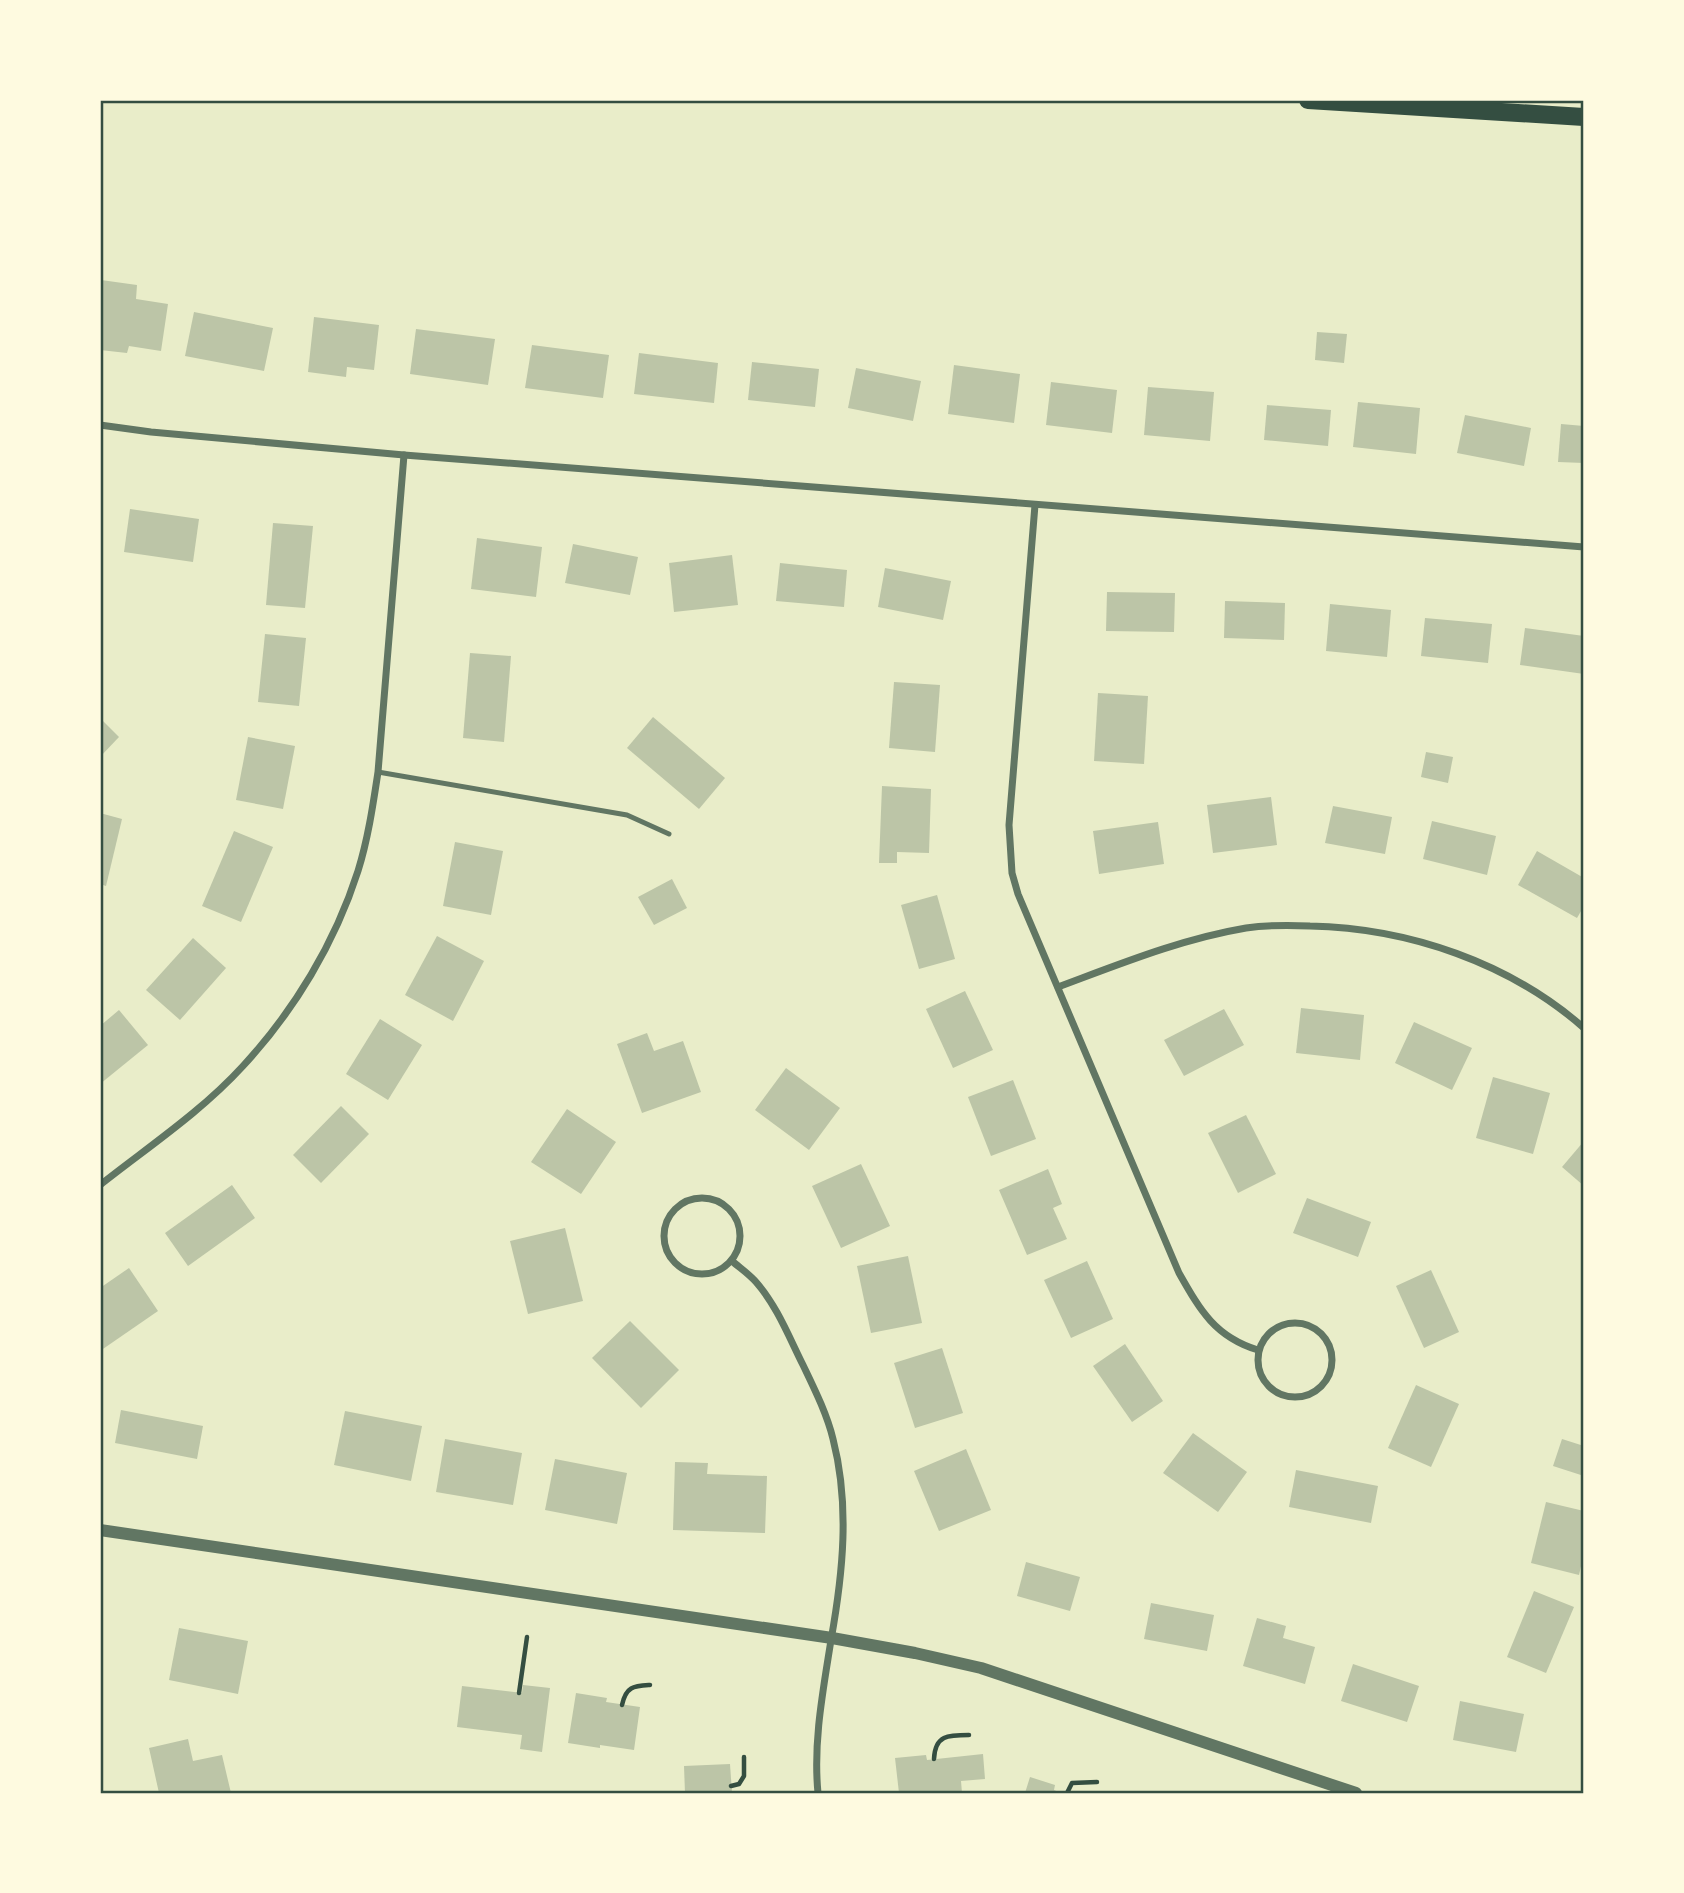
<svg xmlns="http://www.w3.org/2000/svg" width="1684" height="1893" viewBox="0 0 1684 1893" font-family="Roboto,sans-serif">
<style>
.building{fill:#bcc5a7}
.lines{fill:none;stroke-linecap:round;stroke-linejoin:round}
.path{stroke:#344e41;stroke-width:4.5}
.service{stroke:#617663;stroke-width:5}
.minor{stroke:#617663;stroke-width:7}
.tertiary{stroke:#617663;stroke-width:12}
.primary{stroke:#344e41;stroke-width:18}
.neatline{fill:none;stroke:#344e41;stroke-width:2.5}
</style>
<rect width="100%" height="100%" fill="#e9edc9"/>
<g class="building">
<path d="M 101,280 L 137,285 L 136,299 L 168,304 L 161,351 L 129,346 L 127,353 L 100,350 Z"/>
<path d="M 194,312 L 273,328 L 264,371 L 185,356 Z"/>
<path d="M 314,317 L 379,325 L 374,370 L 347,367 L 346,377 L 308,372 Z"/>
<path d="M 416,329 L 495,339 L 488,385 L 410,374 Z"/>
<path d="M 1317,332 L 1347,334 L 1344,363 L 1315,360 Z"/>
<path d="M 532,345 L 609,355 L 603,398 L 525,388 Z"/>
<path d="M 639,353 L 718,363 L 714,403 L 634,394 Z"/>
<path d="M 752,362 L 819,369 L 815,407 L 748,400 Z"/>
<path d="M 954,365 L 1020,374 L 1014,423 L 948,414 Z"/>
<path d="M 856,368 L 921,381 L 913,421 L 848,408 Z"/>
<path d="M 1051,382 L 1117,390 L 1112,433 L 1046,425 Z"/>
<path d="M 1148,387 L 1214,392 L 1210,441 L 1144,435 Z"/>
<path d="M 1358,402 L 1420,408 L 1416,454 L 1353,447 Z"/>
<path d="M 1267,405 L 1331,410 L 1328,446 L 1264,440 Z"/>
<path d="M 1465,415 L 1531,428 L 1524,466 L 1457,453 Z"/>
<path d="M 1561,424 L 1584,426 L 1584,463 L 1558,462 Z"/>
<path d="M 130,509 L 199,519 L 193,562 L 124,552 Z"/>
<path d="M 273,523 L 313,526 L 305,608 L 266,605 Z"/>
<path d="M 477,538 L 542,547 L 536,597 L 471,589 Z"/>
<path d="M 573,544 L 638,557 L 630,595 L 565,583 Z"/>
<path d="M 732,555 L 738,605 L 674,612 L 669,563 Z"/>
<path d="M 780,563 L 847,570 L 844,607 L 776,601 Z"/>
<path d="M 885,568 L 951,581 L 943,620 L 878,607 Z"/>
<path d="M 1107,592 L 1175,593 L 1174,632 L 1106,631 Z"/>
<path d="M 1225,601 L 1285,603 L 1284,640 L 1224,638 Z"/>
<path d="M 1330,604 L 1391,610 L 1387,657 L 1326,651 Z"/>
<path d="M 1425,618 L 1492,624 L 1488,663 L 1421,656 Z"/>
<path d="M 1525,628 L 1584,636 L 1584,674 L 1520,665 Z"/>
<path d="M 265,634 L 306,638 L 299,706 L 258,702 Z"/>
<path d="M 470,653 L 511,656 L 504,742 L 463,738 Z"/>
<path d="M 894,682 L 940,685 L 935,752 L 889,748 Z"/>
<path d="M 1098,693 L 1148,696 L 1144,764 L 1094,761 Z"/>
<path d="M 653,717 L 725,778 L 699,809 L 627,748 Z"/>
<path d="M 100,718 L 119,737 L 100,757 Z"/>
<path d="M 248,737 L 295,746 L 283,809 L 236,800 Z"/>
<path d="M 1426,752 L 1453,757 L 1448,783 L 1421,777 Z"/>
<path d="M 882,786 L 931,789 L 929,853 L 897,852 L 897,863 L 879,863 Z"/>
<path d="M 1271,797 L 1277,845 L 1213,853 L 1207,805 Z"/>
<path d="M 1333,806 L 1392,817 L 1385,854 L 1325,843 Z"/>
<path d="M 100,813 L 122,819 L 106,886 L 100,884 Z"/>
<path d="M 1432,821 L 1496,836 L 1487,875 L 1423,859 Z"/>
<path d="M 1158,822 L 1164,864 L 1099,874 L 1093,831 Z"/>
<path d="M 234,831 L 273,847 L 241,922 L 202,906 Z"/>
<path d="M 455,842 L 503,851 L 491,915 L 443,906 Z"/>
<path d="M 1537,851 L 1584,878 L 1584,906 L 1577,918 L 1518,885 Z"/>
<path d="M 672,879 L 687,908 L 654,925 L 638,897 Z"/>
<path d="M 937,895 L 955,959 L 919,969 L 901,905 Z"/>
<path d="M 437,936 L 484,961 L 453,1021 L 405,995 Z"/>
<path d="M 193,938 L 226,968 L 180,1020 L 146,990 Z"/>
<path d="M 965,991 L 993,1050 L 953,1068 L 926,1009 Z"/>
<path d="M 1301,1008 L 1364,1015 L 1360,1060 L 1296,1053 Z"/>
<path d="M 1224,1009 L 1244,1045 L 1184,1076 L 1164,1040 Z"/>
<path d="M 119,1010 L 148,1045 L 100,1084 L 100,1026 Z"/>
<path d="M 380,1019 L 422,1045 L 388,1100 L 346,1074 Z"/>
<path d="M 1414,1022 L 1472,1048 L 1452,1090 L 1395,1063 Z"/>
<path d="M 647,1033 L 654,1051 L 683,1041 L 701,1092 L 642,1113 L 617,1044 Z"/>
<path d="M 786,1068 L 840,1108 L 809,1150 L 755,1110 Z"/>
<path d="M 1493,1077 L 1550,1093 L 1533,1154 L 1476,1138 Z"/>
<path d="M 1013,1080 L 1036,1139 L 991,1156 L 968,1097 Z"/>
<path d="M 341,1106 L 369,1134 L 321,1183 L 293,1155 Z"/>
<path d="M 567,1109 L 616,1142 L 581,1194 L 531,1162 Z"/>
<path d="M 1246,1115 L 1276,1174 L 1238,1193 L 1208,1133 Z"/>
<path d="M 1584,1141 L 1584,1186 L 1562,1167 Z"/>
<path d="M 861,1164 L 890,1226 L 841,1248 L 812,1186 Z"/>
<path d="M 1048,1169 L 1062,1204 L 1053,1208 L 1067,1239 L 1027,1255 L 999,1190 Z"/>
<path d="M 232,1185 L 255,1218 L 188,1266 L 165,1233 Z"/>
<path d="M 1307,1198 L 1371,1222 L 1358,1257 L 1293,1233 Z"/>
<path d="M 565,1228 L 583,1301 L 528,1314 L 510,1241 Z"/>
<path d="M 908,1256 L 922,1323 L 871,1333 L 857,1266 Z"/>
<path d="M 1087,1261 L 1113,1319 L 1071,1338 L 1044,1280 Z"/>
<path d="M 129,1268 L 158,1311 L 100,1351 L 100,1288 Z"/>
<path d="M 1431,1270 L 1459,1332 L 1424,1348 L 1396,1286 Z"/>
<path d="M 630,1321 L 679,1370 L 641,1408 L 592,1358 Z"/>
<path d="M 1125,1344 L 1163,1401 L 1132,1422 L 1093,1366 Z"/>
<path d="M 942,1348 L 963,1413 L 915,1428 L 894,1363 Z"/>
<path d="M 1416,1385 L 1459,1404 L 1431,1467 L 1388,1448 Z"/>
<path d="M 121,1410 L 203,1426 L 197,1459 L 115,1443 Z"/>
<path d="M 345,1411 L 422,1426 L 411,1481 L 334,1465 Z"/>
<path d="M 1193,1433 L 1247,1472 L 1218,1512 L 1163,1473 Z"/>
<path d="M 445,1439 L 522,1453 L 513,1505 L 436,1492 Z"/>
<path d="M 1562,1439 L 1584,1446 L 1584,1476 L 1553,1466 Z"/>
<path d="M 966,1449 L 991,1510 L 939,1531 L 914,1471 Z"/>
<path d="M 555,1459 L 627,1473 L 617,1524 L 545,1510 Z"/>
<path d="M 675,1462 L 708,1463 L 707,1474 L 767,1476 L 765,1533 L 673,1530 Z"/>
<path d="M 1296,1470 L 1378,1486 L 1371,1523 L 1289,1507 Z"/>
<path d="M 1546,1502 L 1584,1511 L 1584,1553 L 1579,1575 L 1531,1563 Z"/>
<path d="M 1026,1562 L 1080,1577 L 1070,1611 L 1017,1596 Z"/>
<path d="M 1534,1591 L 1574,1607 L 1546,1673 L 1507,1657 Z"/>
<path d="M 1151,1603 L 1214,1615 L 1207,1651 L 1144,1639 Z"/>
<path d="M 1257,1618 L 1286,1626 L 1283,1638 L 1315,1647 L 1305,1684 L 1243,1666 Z"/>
<path d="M 179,1628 L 248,1641 L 238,1694 L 169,1680 Z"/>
<path d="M 1353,1664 L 1419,1686 L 1407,1722 L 1341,1701 Z"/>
<path d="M 523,1685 L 550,1688 L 542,1752 L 520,1749 L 522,1735 L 457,1727 L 462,1686 L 522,1693 Z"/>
<path d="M 576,1693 L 607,1698 L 606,1702 L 640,1707 L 634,1750 L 600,1745 L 600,1748 L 568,1743 Z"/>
<path d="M 1460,1701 L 1524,1714 L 1516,1752 L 1453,1740 Z"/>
<path d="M 188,1739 L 193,1761 L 222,1755 L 231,1793 L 159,1793 L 149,1748 Z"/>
<path d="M 983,1754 L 985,1779 L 961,1781 L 962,1793 L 899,1793 L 895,1758 L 926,1755 L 927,1760 Z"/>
<path d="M 730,1764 L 732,1793 L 685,1793 L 684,1766 Z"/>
<path d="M 1030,1777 L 1055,1785 L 1054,1790 L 1061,1793 L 1025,1793 Z"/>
</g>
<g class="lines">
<g class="path">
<path d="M 519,1693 L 527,1637"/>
<path d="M 622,1705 C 626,1686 634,1686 650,1685"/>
<path d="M 934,1759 C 935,1735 948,1735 969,1735"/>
<path d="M 731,1786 L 739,1784 L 744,1776 L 744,1757"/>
<path d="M 1067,1793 L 1072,1783 L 1097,1782"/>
</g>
<path class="service" d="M 378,772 L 627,815 L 669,834"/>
<g class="minor">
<path d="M 100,425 L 151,432 L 404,455 L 1584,547"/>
<path d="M 1035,505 L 1009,825 L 1012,873 L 1018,894 L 1179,1273 C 1200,1310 1215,1337 1258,1350"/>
<path d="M 1058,987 C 1120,964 1181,939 1246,928 C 1267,925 1289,925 1310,926 C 1409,928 1510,963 1584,1028"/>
<path d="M 100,1185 C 148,1147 201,1112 243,1066 C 294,1011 335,943 358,871 C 368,839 373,805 378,772 L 404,455"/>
<circle cx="702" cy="1236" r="38"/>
<path d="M 732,1261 C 740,1268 749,1274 756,1282 C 777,1306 789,1337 803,1365 C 814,1388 827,1414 833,1439 C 850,1505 843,1573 831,1640 C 823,1691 813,1742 818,1793"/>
<circle cx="1295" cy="1360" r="37"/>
</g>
<path class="tertiary" d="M 100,1530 L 832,1638 L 915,1653 L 981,1668 L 1356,1793"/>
<path class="primary" d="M 1308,100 L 1584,117"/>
</g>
<rect width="1684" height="1893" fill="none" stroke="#fefae0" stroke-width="203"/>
<rect x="102" y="102" width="1480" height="1690" class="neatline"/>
</svg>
